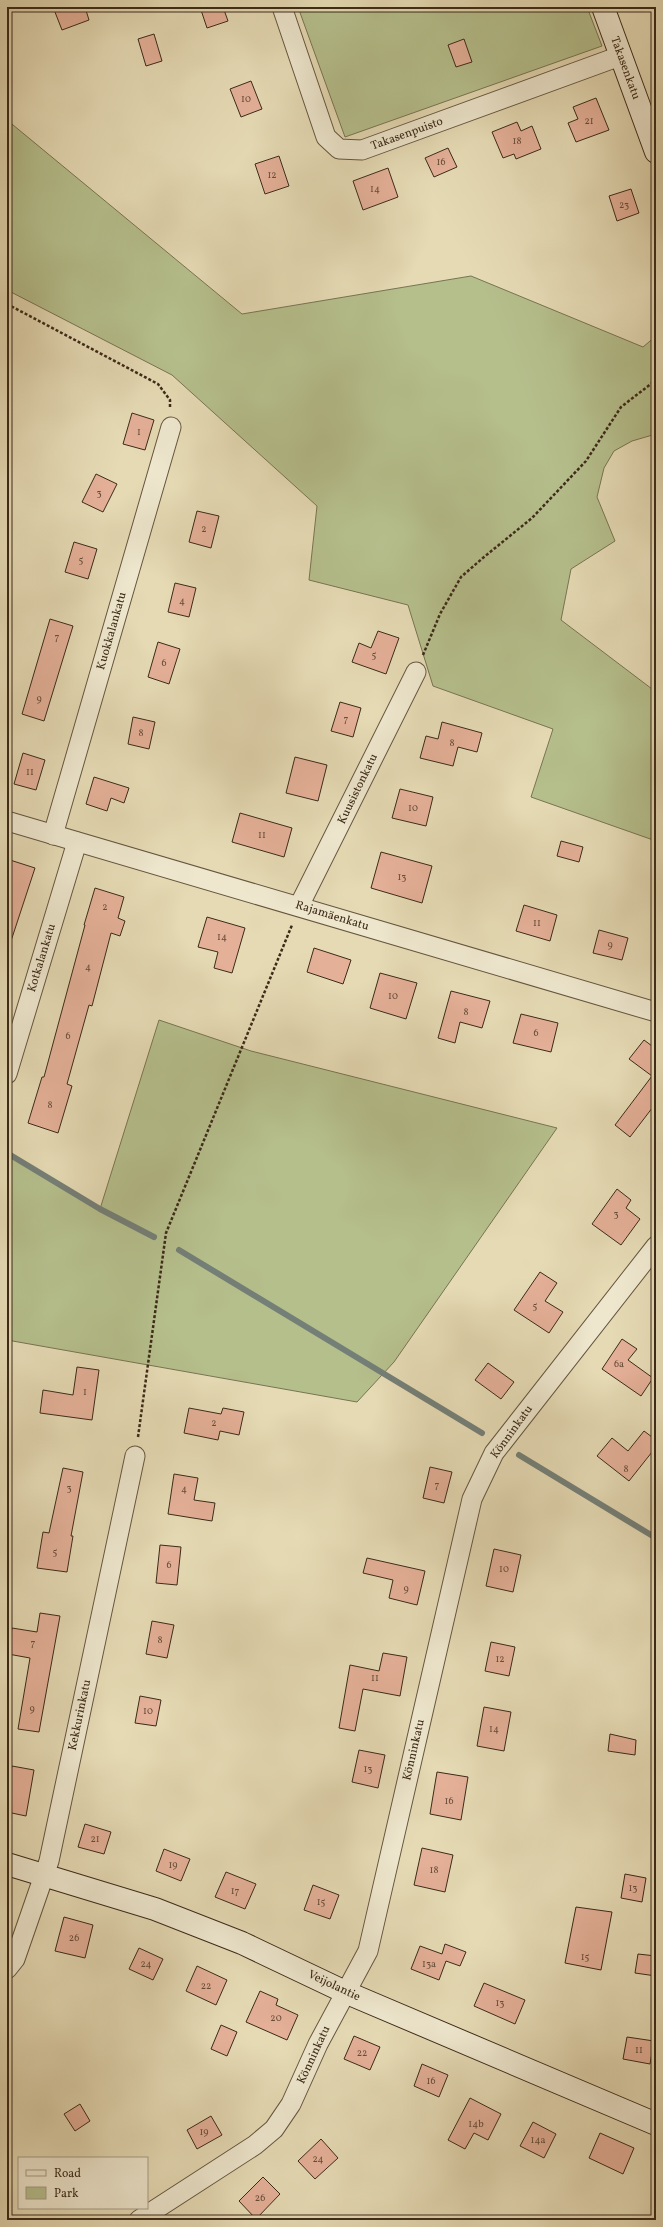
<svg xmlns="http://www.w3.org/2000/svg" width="663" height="2227" viewBox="0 0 663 2227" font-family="Vollkorn,serif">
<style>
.green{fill:#b5bf8c;stroke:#787452}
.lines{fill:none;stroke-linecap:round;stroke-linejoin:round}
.stream{stroke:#747f77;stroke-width:6}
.building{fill:#e4b098;stroke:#3c2a18}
.street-casing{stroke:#66563f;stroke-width:21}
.secondary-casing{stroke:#3c2a18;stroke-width:24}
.path{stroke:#3c2a18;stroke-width:2.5;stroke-dasharray:3 2;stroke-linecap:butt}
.street{stroke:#eee7ce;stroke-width:19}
.secondary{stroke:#eee7ce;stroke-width:22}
.labels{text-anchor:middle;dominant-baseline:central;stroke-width:3.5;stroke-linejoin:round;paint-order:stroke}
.number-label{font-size:10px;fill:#664c38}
.street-label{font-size:12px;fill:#3c2a18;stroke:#eee7ce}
</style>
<rect width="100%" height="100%" fill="#e5dab4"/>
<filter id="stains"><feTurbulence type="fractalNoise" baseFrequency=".005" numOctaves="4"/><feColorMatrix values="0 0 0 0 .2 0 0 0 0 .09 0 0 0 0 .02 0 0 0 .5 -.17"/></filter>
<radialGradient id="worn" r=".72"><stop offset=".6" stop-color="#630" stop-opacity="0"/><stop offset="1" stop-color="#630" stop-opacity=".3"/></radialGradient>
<g class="green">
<path d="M 298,7 L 587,7 L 602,46 L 345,137 Z"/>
<path d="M 7,120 L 242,314 L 471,276 L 643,347 L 656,336 L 656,434 L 632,441 L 614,451 L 604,468 L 597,497 L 615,541 L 571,569 L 561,620 L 656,692 L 656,841 L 531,797 L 553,729 L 433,686 L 408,605 L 309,580 L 317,506 L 172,375 L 7,290 Z"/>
<path d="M 159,1020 L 251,1051 L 557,1128 L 394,1362 L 357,1402 L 7,1340 L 7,1153 L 100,1209 Z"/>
</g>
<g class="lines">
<g class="stream">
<path d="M 7,1153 L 100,1209 L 154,1237"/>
<path d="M 179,1250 L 482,1433"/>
<path d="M 519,1455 L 656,1538"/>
</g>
</g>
<g class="building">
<path d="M 53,7 L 85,7 L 89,20 L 62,30 Z"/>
<path d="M 200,7 L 223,7 L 228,21 L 207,28 Z"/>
<path d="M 154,34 L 162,61 L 146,66 L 138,39 Z"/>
<path d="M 464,39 L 472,62 L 456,67 L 448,45 Z"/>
<path d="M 251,81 L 262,109 L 241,117 L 230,89 Z"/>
<path d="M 596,98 L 609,130 L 576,142 L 568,123 L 578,119 L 573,107 Z"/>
<path d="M 517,122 L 521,131 L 532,126 L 541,149 L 516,159 L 514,154 L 503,158 L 492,132 Z"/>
<path d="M 448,148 L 457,167 L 434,177 L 425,158 Z"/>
<path d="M 279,156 L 289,186 L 265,194 L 255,164 Z"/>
<path d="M 388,168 L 398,197 L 363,210 L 353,181 Z"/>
<path d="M 631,189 L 639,213 L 617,221 L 609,196 Z"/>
<path d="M 132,413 L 154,420 L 145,450 L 123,444 Z"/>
<path d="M 96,474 L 117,484 L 103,512 L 82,502 Z"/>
<path d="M 197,511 L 219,516 L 211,548 L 189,542 Z"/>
<path d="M 74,542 L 97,549 L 88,579 L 65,572 Z"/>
<path d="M 175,583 L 196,588 L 189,617 L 168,612 Z"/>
<path d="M 50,619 L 73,626 L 44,721 L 22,714 Z"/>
<path d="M 378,631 L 399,638 L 386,674 L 352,662 L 359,643 L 371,648 Z"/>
<path d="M 158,642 L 180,649 L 169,684 L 148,677 Z"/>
<path d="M 340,702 L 361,708 L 353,737 L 331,731 Z"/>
<path d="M 133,717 L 155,722 L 149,749 L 128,744 Z"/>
<path d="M 442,722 L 482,733 L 477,752 L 458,747 L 453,766 L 420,758 L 426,736 L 438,739 Z"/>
<path d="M 23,753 L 45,760 L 36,790 L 14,784 Z"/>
<path d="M 295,757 L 327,765 L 318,801 L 286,793 Z"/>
<path d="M 94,777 L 129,788 L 124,803 L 111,798 L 107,811 L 86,804 Z"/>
<path d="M 400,789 L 433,797 L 426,826 L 392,818 Z"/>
<path d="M 240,813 L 292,828 L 284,857 L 232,842 Z"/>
<path d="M 561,841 L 583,847 L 579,862 L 557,856 Z"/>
<path d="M 381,852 L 432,866 L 422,903 L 371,888 Z"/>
<path d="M 10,860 L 35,868 L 10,944 L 7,944 L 7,871 Z"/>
<path d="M 95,888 L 124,897 L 118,918 L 125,921 L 120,936 L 111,933 L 92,1006 L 89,1005 L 67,1084 L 72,1086 L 58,1133 L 28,1123 L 42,1077 L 44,1077 L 85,925 L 84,925 Z"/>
<path d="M 524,905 L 557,915 L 550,941 L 516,931 Z"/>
<path d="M 207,917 L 245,928 L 232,973 L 214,968 L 218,952 L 198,947 Z"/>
<path d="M 599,930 L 628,938 L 622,960 L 593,953 Z"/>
<path d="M 314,948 L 351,960 L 343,984 L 307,972 Z"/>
<path d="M 380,973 L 417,983 L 406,1019 L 370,1008 Z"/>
<path d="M 451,991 L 490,1001 L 482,1028 L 460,1022 L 455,1043 L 438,1038 Z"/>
<path d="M 521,1014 L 558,1023 L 551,1052 L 513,1043 Z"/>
<path d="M 644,1040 L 656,1049 L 656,1103 L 630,1137 L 615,1125 L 652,1076 L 629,1059 Z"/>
<path d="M 617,1189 L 631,1200 L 626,1208 L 640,1219 L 621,1245 L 592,1224 Z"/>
<path d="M 540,1272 L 557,1283 L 545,1301 L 563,1312 L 549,1333 L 514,1310 Z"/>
<path d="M 622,1339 L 637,1349 L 628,1360 L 653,1378 L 641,1396 L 602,1369 Z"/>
<path d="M 488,1363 L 514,1382 L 501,1399 L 475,1380 Z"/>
<path d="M 77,1367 L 99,1370 L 92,1420 L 40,1413 L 43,1390 L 73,1395 Z"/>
<path d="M 189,1408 L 221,1414 L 223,1408 L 244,1412 L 239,1435 L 220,1431 L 218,1440 L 184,1433 Z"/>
<path d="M 644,1431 L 656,1440 L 656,1447 L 629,1481 L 597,1456 L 612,1438 L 628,1451 Z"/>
<path d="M 430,1467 L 452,1472 L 444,1503 L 423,1498 Z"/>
<path d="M 63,1468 L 83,1472 L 71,1536 L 73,1536 L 67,1572 L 37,1568 L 43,1532 L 49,1533 Z"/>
<path d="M 174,1474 L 198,1478 L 194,1500 L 215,1503 L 212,1521 L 168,1514 Z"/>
<path d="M 160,1545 L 181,1547 L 177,1585 L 156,1583 Z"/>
<path d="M 494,1549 L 521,1555 L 513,1592 L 486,1586 Z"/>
<path d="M 367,1558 L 425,1571 L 417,1605 L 389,1598 L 393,1580 L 363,1573 Z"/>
<path d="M 40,1613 L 60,1616 L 39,1732 L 18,1729 L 30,1658 L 8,1654 L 12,1628 L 37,1632 Z"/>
<path d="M 152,1621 L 174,1625 L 167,1658 L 146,1654 Z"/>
<path d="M 491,1642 L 515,1647 L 509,1676 L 485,1671 Z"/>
<path d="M 383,1653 L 407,1657 L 400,1696 L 363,1689 L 355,1731 L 339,1728 L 350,1665 L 379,1671 Z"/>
<path d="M 140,1696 L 161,1700 L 156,1726 L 135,1723 Z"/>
<path d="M 484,1707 L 511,1712 L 504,1751 L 477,1746 Z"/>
<path d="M 610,1734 L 636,1740 L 635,1755 L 608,1751 Z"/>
<path d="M 359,1750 L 385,1755 L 378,1788 L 352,1782 Z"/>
<path d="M 12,1766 L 34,1770 L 26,1816 L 7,1812 L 7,1791 Z"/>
<path d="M 437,1772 L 468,1777 L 461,1820 L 430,1814 Z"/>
<path d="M 85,1824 L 111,1832 L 104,1854 L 78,1847 Z"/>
<path d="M 422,1848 L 453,1855 L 445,1892 L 414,1885 Z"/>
<path d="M 164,1849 L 190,1859 L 181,1881 L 156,1871 Z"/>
<path d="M 226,1872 L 256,1884 L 245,1909 L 215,1897 Z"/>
<path d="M 625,1874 L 646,1878 L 642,1902 L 621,1898 Z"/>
<path d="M 313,1885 L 339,1895 L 330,1919 L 304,1910 Z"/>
<path d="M 576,1907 L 612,1912 L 601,1970 L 565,1963 Z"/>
<path d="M 64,1917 L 93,1925 L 85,1958 L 55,1951 Z"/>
<path d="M 445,1944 L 466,1952 L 460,1966 L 446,1961 L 439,1980 L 411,1969 L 420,1946 L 442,1954 Z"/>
<path d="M 139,1948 L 163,1959 L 153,1980 L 129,1969 Z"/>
<path d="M 638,1954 L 656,1956 L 656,1976 L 635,1973 Z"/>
<path d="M 197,1966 L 227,1980 L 216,2005 L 186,1991 Z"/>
<path d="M 484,1983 L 525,2000 L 515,2024 L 474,2006 Z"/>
<path d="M 260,1991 L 278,1999 L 276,2005 L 298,2015 L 287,2040 L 246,2022 Z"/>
<path d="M 221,2025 L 237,2032 L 227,2056 L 211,2049 Z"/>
<path d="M 354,2036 L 380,2047 L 370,2070 L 344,2059 Z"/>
<path d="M 627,2037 L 654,2041 L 650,2064 L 623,2059 Z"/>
<path d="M 422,2064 L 448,2075 L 439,2097 L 414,2086 Z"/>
<path d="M 470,2098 L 501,2114 L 488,2140 L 474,2133 L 465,2149 L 448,2140 Z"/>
<path d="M 80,2104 L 90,2121 L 75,2131 L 64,2114 Z"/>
<path d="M 211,2116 L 222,2135 L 197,2149 L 187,2130 Z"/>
<path d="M 533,2122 L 556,2134 L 544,2158 L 520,2146 Z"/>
<path d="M 600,2133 L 634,2148 L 623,2174 L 589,2158 Z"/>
<path d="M 321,2139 L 338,2158 L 315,2179 L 298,2161 Z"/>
<path d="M 263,2177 L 280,2194 L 256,2219 L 239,2201 Z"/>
</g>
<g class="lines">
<g class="street-casing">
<g id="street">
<path d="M 282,7 L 326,137 L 339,149 L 362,150 L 620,56"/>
<path d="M 7,821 L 656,1012"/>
<path d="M 53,835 L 171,427"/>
<path d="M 299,906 L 416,672"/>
<path d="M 7,1074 L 77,842"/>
<path d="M 7,1969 L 15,1959 L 49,1861 L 135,1456"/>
<path d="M 139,2220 L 255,2145 L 274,2129 L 291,2104 L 318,2044 L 368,1951 L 472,1499 L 494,1453 L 656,1246"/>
</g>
</g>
<g class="secondary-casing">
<g id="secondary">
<path d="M 603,7 L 656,152"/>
<path d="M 7,1864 L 155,1909 L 242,1943 L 345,1992 L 656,2124"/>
</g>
</g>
<g class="path">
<path d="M 7,304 L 158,384 L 170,400 L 170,408"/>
<path d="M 423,655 L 440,614 L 461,577 L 484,557 L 532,518 L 586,461 L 621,407 L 656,380"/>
<path d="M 138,1437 L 166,1233 L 292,925"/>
</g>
<use href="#street" class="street"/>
<use href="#secondary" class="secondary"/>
</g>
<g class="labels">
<g class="number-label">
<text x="246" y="99">10</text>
<text x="589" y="121">21</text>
<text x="517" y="141">18</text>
<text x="441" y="162">16</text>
<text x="272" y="175">12</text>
<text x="375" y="189">14</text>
<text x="624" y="205">23</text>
<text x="139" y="432">1</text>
<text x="99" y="493">3</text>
<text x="204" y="529">2</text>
<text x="81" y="560">5</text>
<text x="182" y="601">4</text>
<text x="57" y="637">7</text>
<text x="374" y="655">5</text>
<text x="164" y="663">6</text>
<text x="39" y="699">9</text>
<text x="346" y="719">7</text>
<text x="141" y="733">8</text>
<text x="452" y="743">8</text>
<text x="30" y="772">11</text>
<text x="413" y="808">10</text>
<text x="262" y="835">11</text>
<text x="402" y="877">13</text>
<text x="105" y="907">2</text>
<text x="537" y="923">11</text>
<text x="222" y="937">14</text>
<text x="610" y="945">9</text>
<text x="88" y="967">4</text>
<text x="393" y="996">10</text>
<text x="466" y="1012">8</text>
<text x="536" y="1033">6</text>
<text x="68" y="1036">6</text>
<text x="50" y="1105">8</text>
<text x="616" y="1214">3</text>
<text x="535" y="1306">5</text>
<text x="619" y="1364">6a</text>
<text x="85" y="1392">1</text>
<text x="214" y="1423">2</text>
<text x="626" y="1469">8</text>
<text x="437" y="1485">7</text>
<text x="69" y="1488">3</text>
<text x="184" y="1489">4</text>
<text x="55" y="1552">5</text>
<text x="169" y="1565">6</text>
<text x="504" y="1569">10</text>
<text x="406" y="1589">9</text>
<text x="160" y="1640">8</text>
<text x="33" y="1643">7</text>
<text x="500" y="1659">12</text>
<text x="375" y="1678">11</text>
<text x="32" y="1709">9</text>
<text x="148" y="1711">10</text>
<text x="494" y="1729">14</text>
<text x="368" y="1769">13</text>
<text x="449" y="1801">16</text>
<text x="95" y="1839">21</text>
<text x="173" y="1865">19</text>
<text x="434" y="1870">18</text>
<text x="633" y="1888">13</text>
<text x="235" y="1891">17</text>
<text x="321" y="1902">15</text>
<text x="74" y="1938">26</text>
<text x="585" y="1957">15</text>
<text x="146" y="1964">24</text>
<text x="429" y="1964">13a</text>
<text x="206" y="1986">22</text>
<text x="500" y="2003">13</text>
<text x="276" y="2018">20</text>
<text x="639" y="2050">11</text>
<text x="362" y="2053">22</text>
<text x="431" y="2081">16</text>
<text x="476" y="2124">14b</text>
<text x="204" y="2132">19</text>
<text x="538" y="2140">14a</text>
<text x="318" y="2159">24</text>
<text x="260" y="2198">26</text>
</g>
<g class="street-label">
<text transform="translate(625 68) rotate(70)">Takasenkatu</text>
<text transform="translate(407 134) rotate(-20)">Takasenpuisto</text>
<text transform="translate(112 631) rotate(-74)">Kuokkalankatu</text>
<text transform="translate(358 789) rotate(-64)">Kuusistonkatu</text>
<text transform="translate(332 916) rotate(17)">Rajamäenkatu</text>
<text transform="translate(42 958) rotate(-73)">Kotkalankatu</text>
<text transform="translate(512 1432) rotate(-54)">Könninkatu</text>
<text transform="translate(80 1715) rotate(-78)">Kekkurinkatu</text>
<text transform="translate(414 1750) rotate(-77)">Könninkatu</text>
<text transform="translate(334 1986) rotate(25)">Veijolantie</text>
<text transform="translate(314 2055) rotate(-65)">Könninkatu</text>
</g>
</g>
<rect width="663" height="2227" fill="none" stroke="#e5dab4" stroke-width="24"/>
<rect x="8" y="8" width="647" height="2211" fill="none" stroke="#3c2a18" stroke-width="2"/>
<rect x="12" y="12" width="639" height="2203" fill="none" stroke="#3c2a18"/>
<rect x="18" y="2157" width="130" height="52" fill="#eee7ce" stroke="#a79b85"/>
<rect x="26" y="2170" width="20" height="6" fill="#eee7ce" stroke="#a79b85"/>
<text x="54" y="2177" font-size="12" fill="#3c2a18">Road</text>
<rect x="26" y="2187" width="20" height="12" fill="#b5bf8c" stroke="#a79b85"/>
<text x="54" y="2197" font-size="12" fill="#3c2a18">Park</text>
<rect width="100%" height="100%" filter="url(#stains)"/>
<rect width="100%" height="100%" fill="url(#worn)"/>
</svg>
